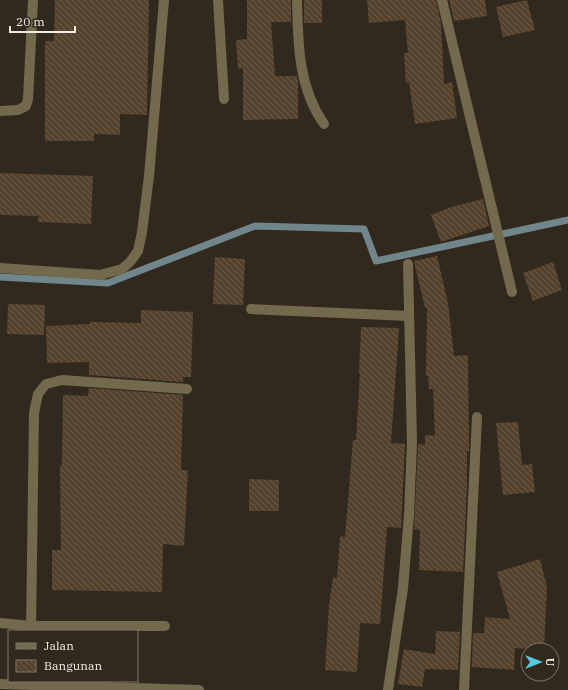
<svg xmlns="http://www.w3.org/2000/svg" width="568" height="690" viewBox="0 0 568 690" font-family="'IBM Plex Serif',serif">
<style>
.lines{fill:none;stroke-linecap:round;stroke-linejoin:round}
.stream{stroke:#71868b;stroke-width:7}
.building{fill:url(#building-back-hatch)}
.minor{stroke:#73694c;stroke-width:10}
</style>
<defs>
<pattern id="building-back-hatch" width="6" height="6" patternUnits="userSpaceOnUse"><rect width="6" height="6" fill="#54422d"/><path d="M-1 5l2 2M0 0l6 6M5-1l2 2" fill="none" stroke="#6d5d4b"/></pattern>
</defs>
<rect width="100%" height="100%" fill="#32291e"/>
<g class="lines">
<path class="stream" d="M 0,277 L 108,283 L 255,226 L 364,229 L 376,261 L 568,220"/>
</g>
<g class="building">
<path d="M 55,0 L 149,0 L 147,115 L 120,114 L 120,135 L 94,134 L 94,141 L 45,141 L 45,41 L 54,41 Z"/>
<path d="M 247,0 L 291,0 L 291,22 L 271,22 L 275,76 L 297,76 L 298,82 L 298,119 L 243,120 L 243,68 L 238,69 L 236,40 L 247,39 Z"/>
<rect x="304" y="0" width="18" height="23"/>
<path d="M 367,0 L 436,0 L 441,23 L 444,84 L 452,82 L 457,118 L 415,124 L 409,83 L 406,83 L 404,53 L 408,53 L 405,20 L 369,23 Z"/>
<path d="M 449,0 L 485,0 L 487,16 L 454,21 Z"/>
<path d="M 527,0 L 535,30 L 503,37 L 496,7 Z"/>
<path d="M 0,173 L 93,176 L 91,224 L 38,222 L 39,216 L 0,215 Z"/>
<path d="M 483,199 L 489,226 L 441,242 L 431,215 L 451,207 Z"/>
<path d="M 437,256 L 448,303 L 454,356 L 468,355 L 469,446 L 469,451 L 467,451 L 467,485 L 463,572 L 419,570 L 420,530 L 414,529 L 418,444 L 425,445 L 425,435 L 435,436 L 433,389 L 429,389 L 428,376 L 426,376 L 427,308 L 425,308 L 414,261 Z"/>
<path d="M 215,257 L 245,259 L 243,305 L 213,304 Z"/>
<path d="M 553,262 L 562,290 L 533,301 L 523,273 Z"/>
<path d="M 8,304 L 45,305 L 44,335 L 7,334 Z"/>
<path d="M 141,310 L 193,312 L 191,377 L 183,377 L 183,382 L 89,375 L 89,362 L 47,363 L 46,326 L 90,324 L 90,322 L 141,323 Z"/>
<path d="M 361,327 L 399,328 L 391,443 L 405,444 L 401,528 L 387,527 L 380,624 L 360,623 L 357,672 L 325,670 L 329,605 L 333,577 L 337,578 L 340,536 L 345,537 L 353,440 L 356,440 L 360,373 L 359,373 Z"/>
<path d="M 89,388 L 183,395 L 181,470 L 188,470 L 184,546 L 163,544 L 162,592 L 52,590 L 52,550 L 61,550 L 60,465 L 62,465 L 63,395 L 88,396 Z"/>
<path d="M 518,422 L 522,465 L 532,464 L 535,492 L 503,495 L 496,423 Z"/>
<path d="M 249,479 L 279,480 L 279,511 L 249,511 Z"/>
<path d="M 540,559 L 547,587 L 544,650 L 515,648 L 514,670 L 472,667 L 473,633 L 484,633 L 485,617 L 510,619 L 497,572 Z"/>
<path d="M 436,631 L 460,632 L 458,670 L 425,669 L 422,687 L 398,684 L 404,649 L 435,654 Z"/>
</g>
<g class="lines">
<g class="minor">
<path d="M 218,0 L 224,99"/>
<path d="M 297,0 C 298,43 298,87 324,124"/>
<path d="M 442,0 L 512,292"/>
<path d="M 0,111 L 18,110 L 26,106 L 28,99 L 33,0"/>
<path d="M 0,268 L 100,275 L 122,269 L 130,262 L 138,251 L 142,232 L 149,176 L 164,0"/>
<path d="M 251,309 L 409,316"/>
<path d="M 0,623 L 32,626 L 165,626"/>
<path d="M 31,631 L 34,413 L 38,394 L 46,384 L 62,380 L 187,389"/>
<path d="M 0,684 L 199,690"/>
<path d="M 388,690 L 403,588 L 409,515 L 412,443 L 408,264"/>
<path d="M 464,690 L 477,417"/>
</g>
</g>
<rect x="8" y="630" width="130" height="52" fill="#32291e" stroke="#7f776d"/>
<rect x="16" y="643" width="20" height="6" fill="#73694c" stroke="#7f776d"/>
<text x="44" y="650" font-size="12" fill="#f2ebe4">Jalan</text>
<rect x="16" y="660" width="20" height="12" fill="url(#building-back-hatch)" stroke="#7f776d"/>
<text x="44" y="670" font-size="12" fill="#f2ebe4">Bangunan</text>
<g transform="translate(540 662) rotate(90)"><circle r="19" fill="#32291e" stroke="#7f776d"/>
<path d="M0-3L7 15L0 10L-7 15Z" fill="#54cade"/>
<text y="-6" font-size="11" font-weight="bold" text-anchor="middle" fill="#f2ebe4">U</text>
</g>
<path d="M10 26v6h65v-6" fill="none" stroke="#f2ebe4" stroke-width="2"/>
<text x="16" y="26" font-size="12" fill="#f2ebe4" stroke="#32291e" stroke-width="3" paint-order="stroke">20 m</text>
</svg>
